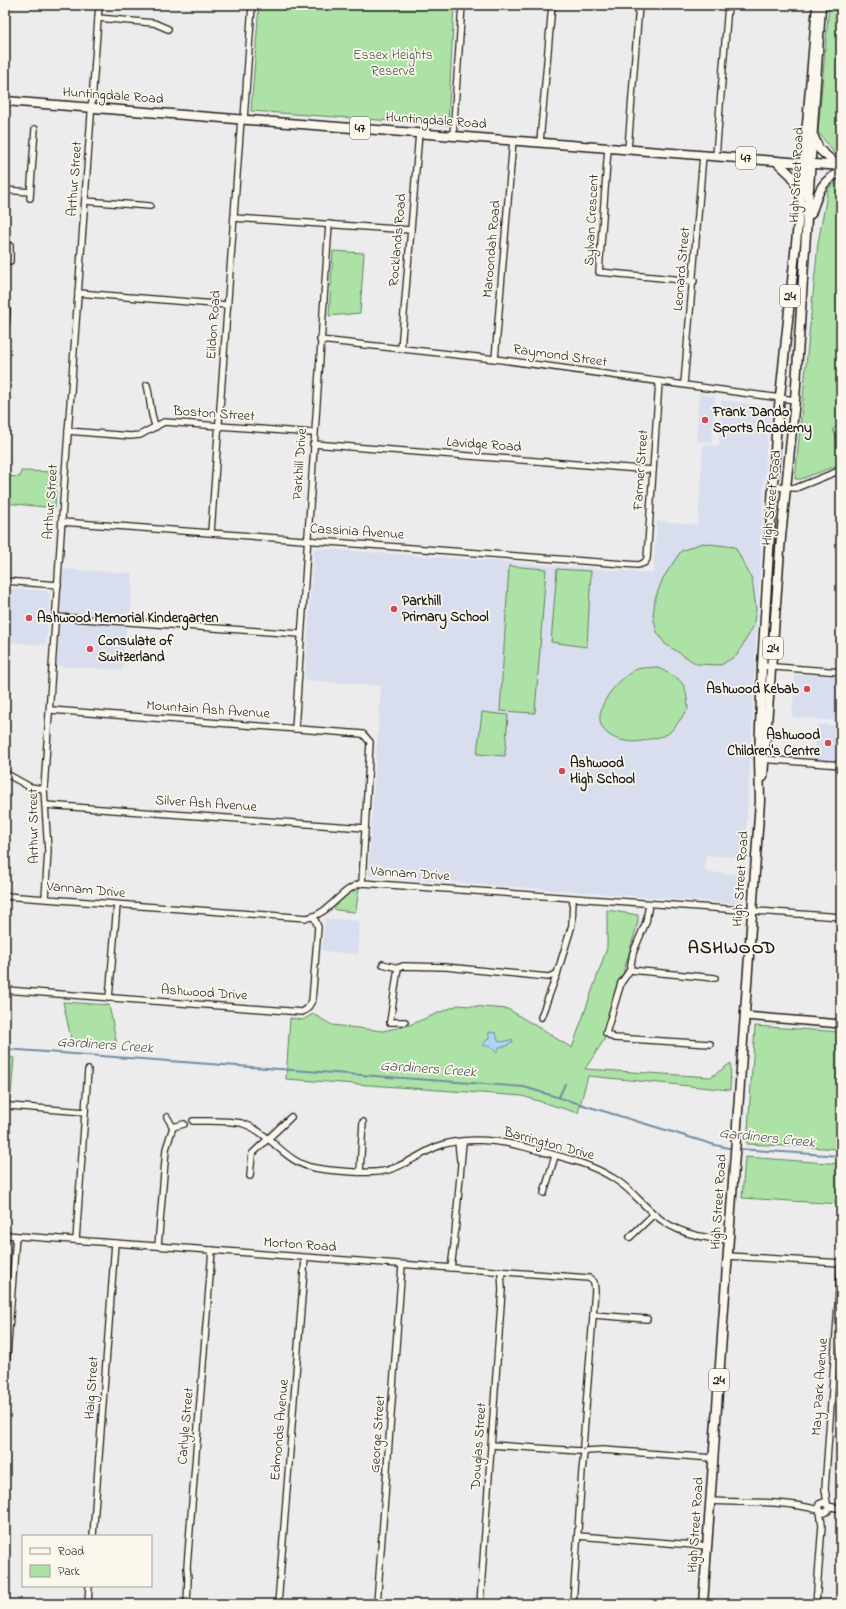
<svg xmlns="http://www.w3.org/2000/svg" width="846" height="1609" viewBox="0 0 846 1609" font-family="'Indie Flower',sans-serif">
<style>
.built{fill:#d9deee}
.green{fill:#ace2a5;stroke:#647f60}
.water{fill:#add6f8;stroke:#738ca0}
.lines{fill:none;stroke-linecap:round;stroke-linejoin:round}
.stream{stroke:#738ca0;stroke-width:2}
.minor-casing{stroke:#1c1c1c;stroke-width:8}
.tertiary-casing{stroke:#1c1c1c;stroke-width:10}
.primary-casing{stroke:#1c1c1c;stroke-width:11}
.minor{stroke:#fbf7ec;stroke-width:5.5}
.tertiary{stroke:#fbf7ec;stroke-width:7}
.primary{stroke:#fbf7ec;stroke-width:8}
.poi-dot{fill:#d1495b;stroke:#fbf7ec;stroke-width:1.5}
.labels{text-anchor:middle;dominant-baseline:central;stroke-width:3.5;stroke-linejoin:round;paint-order:stroke}
.shield{fill:#fbf7ec;stroke:#5f5e5a;stroke-width:1}
.shield-label{font-size:13px;font-weight:bold;fill:#1c1c1c}
.park-label{font-size:14px;fill:#475745;stroke:#fbf7ec}
.street-label{font-size:14px;fill:#1c1c1c;stroke:#fbf7ec}
.poi-label{font-size:14px;font-weight:bold;fill:#1c1c1c;stroke:#fbf7ec;text-anchor:start}
.water-label{font-size:15px;font-style:italic;fill:#48545e;stroke:#fbf7ec}
.district-label{font-size:18px;font-weight:bold;letter-spacing:1px;fill:#1c1c1c;stroke:#fbf7ec}
</style>
<rect width="100%" height="100%" fill="#ececed"/>
<filter id="ink" filterUnits="userSpaceOnUse"><feTurbulence type="fractalNoise" baseFrequency=".025" numOctaves="2"/><feDisplacementMap in="SourceGraphic" scale="8" xChannelSelector="R" yChannelSelector="G"/><feConvolveMatrix kernelMatrix="1 2 1 2 8 2 1 2 1" color-interpolation-filters="sRGB"/></filter>
<g filter="url(#ink)">
<g class="built">
<path d="M 699,394 L 713,396 L 715,398 L 712,443 L 696,441 Z"/>
<path d="M 721,400 L 771,407 L 766,450 L 745,858 L 706,855 L 705,872 L 745,875 L 744,901 L 741,904 L 371,876 L 368,873 L 381,686 L 305,680 L 314,548 L 653,573 L 657,521 L 698,524 L 703,445 L 719,446 Z"/>
<path d="M 61,569 L 133,573 L 130,624 L 126,624 L 123,670 L 57,666 Z"/>
<path d="M 5,588 L 46,591 L 50,594 L 46,645 L 8,642 L 5,682 Z"/>
<path d="M 795,674 L 841,677 L 841,721 L 792,717 Z"/>
<path d="M 816,724 L 841,726 L 841,762 L 813,760 Z"/>
<path d="M 325,918 L 360,921 L 358,954 L 322,951 Z"/>
</g>
<g class="green">
<path d="M 259,5 L 454,5 L 448,125 L 251,111 Z"/>
<path d="M 829,5 L 841,5 L 841,155 L 835,154 L 818,132 Z"/>
<path d="M 841,178 L 841,425 L 833,429 L 841,448 L 841,464 L 801,479 L 795,479 L 818,243 L 828,189 Z"/>
<path d="M 333,251 L 364,253 L 360,313 L 329,316 Z"/>
<path d="M 21,471 L 57,472 L 55,508 L 5,503 L 5,476 L 20,477 Z"/>
<path d="M 702,543 L 735,547 L 752,579 L 756,609 L 753,627 L 737,655 L 721,665 L 697,664 L 665,644 L 657,632 L 653,616 L 655,599 L 663,578 L 681,551 Z"/>
<path d="M 509,566 L 546,569 L 535,713 L 500,711 Z"/>
<path d="M 557,569 L 591,571 L 587,647 L 551,642 Z"/>
<path d="M 656,667 C 682,680 686,679 688,709 C 682,716 677,726 669,733 C 664,737 653,738 646,740 C 636,743 627,742 617,739 C 579,724 613,682 635,670 C 641,667 650,668 656,667 Z"/>
<path d="M 482,712 L 508,715 L 505,756 L 477,754 Z"/>
<path d="M 359,888 L 356,910 L 354,912 L 336,910 L 333,907 L 353,890 Z"/>
<path d="M 607,910 L 638,915 L 638,922 L 604,1040 L 585,1069 L 711,1077 L 731,1063 L 730,1090 L 588,1076 L 578,1113 L 522,1096 L 286,1079 L 290,1018 L 303,1020 L 313,1014 L 332,1025 L 383,1031 L 409,1025 L 458,1005 L 508,1009 L 572,1048 L 607,948 Z"/>
<path d="M 63,1002 L 109,1005 L 117,1045 L 72,1043 Z"/>
<path d="M 755,1026 L 841,1032 L 841,1149 L 747,1144 Z"/>
<path d="M 5,1057 L 14,1058 L 11,1094 L 5,1099 Z"/>
<path d="M 745,1157 L 841,1164 L 841,1204 L 742,1198 Z"/>
</g>
<path class="water" d="M 489,1032 L 496,1033 L 498,1041 L 503,1042 L 512,1039 L 513,1042 L 510,1042 L 507,1046 L 499,1047 L 497,1053 L 491,1047 L 482,1045 L 489,1038 Z"/>
<g class="lines">
<g class="stream">
<path d="M 5,1049 L 524,1087 L 715,1145 L 733,1149"/>
<path d="M 559,1097 L 565,1084"/>
<path d="M 738,1149 L 841,1156"/>
</g>
<g class="minor-casing">
<g id="minor">
<path d="M 98,18 L 154,23 L 168,29"/>
<path d="M 244,119 L 252,5"/>
<path d="M 453,136 L 462,5"/>
<path d="M 540,142 L 552,5"/>
<path d="M 608,148 L 599,272 L 694,281"/>
<path d="M 628,149 L 639,5"/>
<path d="M 716,156 L 728,5"/>
<path d="M 5,190 L 30,192"/>
<path d="M 30,198 L 35,129"/>
<path d="M 85,201 L 150,206"/>
<path d="M 234,218 L 411,230"/>
<path d="M 10,261 L 10,246"/>
<path d="M 78,293 L 227,305"/>
<path d="M 6,325 L 7,310"/>
<path d="M 320,340 L 495,359 L 795,400"/>
<path d="M 401,349 L 419,133"/>
<path d="M 495,359 L 513,140"/>
<path d="M 684,384 L 703,155"/>
<path d="M 147,385 C 151,399 149,413 156,427"/>
<path d="M 68,431 L 130,436 L 140,435 L 164,422 L 314,433"/>
<path d="M 313,444 L 653,470"/>
<path d="M 772,487 L 796,488 L 841,470"/>
<path d="M 62,522 L 638,565 L 644,563 L 647,559 L 659,382"/>
<path d="M 211,532 L 241,119"/>
<path d="M 5,581 L 58,585"/>
<path d="M 56,617 L 300,634"/>
<path d="M 762,666 L 841,672"/>
<path d="M 51,710 L 363,734 L 370,742 L 362,883"/>
<path d="M 295,729 L 329,224"/>
<path d="M 761,759 L 841,765"/>
<path d="M 5,773 L 30,787 L 44,789"/>
<path d="M 45,805 L 365,828"/>
<path d="M 5,896 L 307,918 C 330,914 340,889 362,883 L 841,917"/>
<path d="M 45,898 L 48,851 L 44,789 L 64,488 L 99,5"/>
<path d="M 649,904 L 646,922 L 633,953 L 630,970 L 621,983 L 606,1033 L 614,1038 L 710,1044"/>
<path d="M 383,964 L 398,968 L 403,966 L 446,967 L 548,977 L 557,974"/>
<path d="M 398,968 L 390,1022 L 405,1022"/>
<path d="M 630,970 L 715,978"/>
<path d="M 5,990 L 302,1012 L 307,1009 L 312,1001 L 318,927 L 314,917"/>
<path d="M 109,998 L 117,905"/>
<path d="M 541,1017 L 557,974 L 572,925 L 573,899"/>
<path d="M 10,1106 L 85,1112"/>
<path d="M 193,1121 C 207,1121 227,1120 241,1123 C 270,1131 284,1163 315,1168 C 332,1171 368,1174 384,1171 C 403,1167 418,1155 436,1147 C 462,1136 498,1140 525,1147 C 554,1155 588,1162 613,1178 C 629,1187 640,1202 654,1214 C 675,1233 701,1238 729,1240"/>
<path d="M 173,1127 L 184,1124"/>
<path d="M 458,1142 L 460,1160"/>
<path d="M 360,1171 L 363,1122"/>
<path d="M 250,1176 L 252,1154 L 291,1117"/>
<path d="M 544,1193 L 555,1156"/>
<path d="M 5,1235 L 589,1278 L 594,1282 L 595,1290 L 583,1446"/>
<path d="M 630,1237 L 654,1214"/>
<path d="M 76,1240 L 88,1070"/>
<path d="M 158,1246 L 166,1149 L 173,1127 L 167,1117"/>
<path d="M 728,1256 L 841,1263 L 825,1489 L 827,1503"/>
<path d="M 451,1268 L 454,1245 L 463,1142"/>
<path d="M 593,1315 L 647,1319"/>
<path d="M 5,1383 L 16,1236"/>
<path d="M 491,1445 L 580,1451"/>
<path d="M 586,1451 L 603,1450 L 713,1458"/>
<path d="M 710,1501 C 746,1503 784,1500 819,1510"/>
<path d="M 828,1506 L 828,1511 L 825,1513 L 819,1510 L 819,1504 L 824,1502 L 828,1506 L 841,1509"/>
<path d="M 93,1536 L 115,1243"/>
<path d="M 578,1536 L 707,1546"/>
<path d="M 88,1604 L 89,1586"/>
<path d="M 187,1604 L 188,1579 L 187,1567 L 212,1250"/>
<path d="M 278,1604 L 305,1258"/>
<path d="M 377,1604 L 402,1265"/>
<path d="M 480,1604 L 502,1290 L 501,1271"/>
<path d="M 573,1604 L 582,1471 L 584,1453"/>
<path d="M 816,1604 L 822,1525 L 820,1511"/>
</g>
</g>
<g class="tertiary-casing">
<path id="tertiary" d="M 745,1016 L 841,1024"/>
</g>
<g class="primary-casing">
<g id="primary">
<path d="M 5,101 L 841,166"/>
<path d="M 814,137 L 819,149 L 836,164"/>
<path d="M 776,161 L 792,176 L 800,194"/>
<path d="M 811,214 C 818,194 820,181 841,172"/>
<path d="M 763,777 L 781,537 L 795,400 L 821,7"/>
<path d="M 703,1604 L 760,801 L 759,759 L 762,666 L 776,435 L 801,195 L 817,5"/>
</g>
</g>
<use href="#minor" class="minor"/>
<use href="#tertiary" class="tertiary"/>
<use href="#primary" class="primary"/>
</g>
</g>
<g class="poi-dot">
<circle cx="705" cy="420" r="4"/>
<circle cx="394" cy="609" r="4"/>
<circle cx="29" cy="618" r="4"/>
<circle cx="90" cy="649" r="4"/>
<circle cx="807" cy="689" r="4"/>
<circle cx="828" cy="743" r="4"/>
<circle cx="562" cy="771" r="4"/>
</g>
<g class="labels">
<g class="shield">
<rect x="350" y="117" width="20" height="22" rx="3"/>
<rect x="736" y="147" width="20" height="22" rx="3"/>
<rect x="780" y="285" width="20" height="22" rx="3"/>
<rect x="763" y="637" width="20" height="22" rx="3"/>
<rect x="709" y="1369" width="20" height="22" rx="3"/>
</g>
<g class="shield-label">
<text x="360" y="128">47</text>
<text x="746" y="158">47</text>
<text x="790" y="296">24</text>
<text x="773" y="648">24</text>
<text x="719" y="1380">24</text>
</g>
<g class="park-label">
<text x="393" y="55">Essex Heights<tspan x="393" dy="16">Reserve</tspan></text>
</g>
<g class="street-label">
<text transform="translate(113 96) rotate(4)">Huntingdale Road</text>
<text transform="translate(436 121) rotate(4)">Huntingdale Road</text>
<text transform="translate(797 175) rotate(-87)">High Street Road</text>
<text transform="translate(75 179) rotate(-86)">Arthur Street</text>
<text transform="translate(592 220) rotate(-87)">Sylvan Crescent</text>
<text transform="translate(398 240) rotate(-85)">Rocklands Road</text>
<text transform="translate(492 249) rotate(-85)">Maroondah Road</text>
<text transform="translate(682 269) rotate(-85)">Leonard Street</text>
<text transform="translate(214 325) rotate(-86)">Eildon Road</text>
<text transform="translate(560 356) rotate(8)">Raymond Street</text>
<text transform="translate(214 414) rotate(4)">Boston Street</text>
<text transform="translate(484 445) rotate(4)">Lavidge Road</text>
<text transform="translate(300 464) rotate(-86)">Parkhill Drive</text>
<text transform="translate(641 470) rotate(-86)">Farmer Street</text>
<text transform="translate(772 498) rotate(-84)">High Street Road</text>
<text transform="translate(51 502) rotate(-86)">Arthur Street</text>
<text transform="translate(357 532) rotate(4)">Cassinia Avenue</text>
<text transform="translate(208 710) rotate(4)">Mountain Ash Avenue</text>
<text transform="translate(206 804) rotate(4)">Silver Ash Avenue</text>
<text transform="translate(34 826) rotate(-91)">Arthur Street</text>
<text transform="translate(410 874) rotate(4)">Vannam Drive</text>
<text transform="translate(741 879) rotate(-86)">High Street Road</text>
<text transform="translate(86 890) rotate(5)">Vannam Drive</text>
<text transform="translate(204 993) rotate(4)">Ashwood Drive</text>
<text transform="translate(549 1144) rotate(15)">Barrington Drive</text>
<text transform="translate(719 1202) rotate(-86)">High Street Road</text>
<text transform="translate(300 1245) rotate(4)">Morton Road</text>
<text transform="translate(820 1387) rotate(-86)">May Park Avenue</text>
<text transform="translate(92 1388) rotate(-86)">Haig Street</text>
<text transform="translate(186 1426) rotate(-85)">Carlyle Street</text>
<text transform="translate(280 1430) rotate(-85)">Edmonds Avenue</text>
<text transform="translate(378 1434) rotate(-86)">George Street</text>
<text transform="translate(479 1446) rotate(-86)">Douglas Street</text>
<text transform="translate(696 1525) rotate(-86)">High Street Road</text>
</g>
<g class="poi-label">
<text x="713" y="412">Frank Dando<tspan x="713" dy="16">Sports Academy</tspan></text>
<text x="402" y="601">Parkhill<tspan x="402" dy="16">Primary School</tspan></text>
<text x="37" y="618">Ashwood Memorial Kindergarten</text>
<text x="98" y="641">Consulate of<tspan x="98" dy="16">Switzerland</tspan></text>
<text x="799" y="689" text-anchor="end">Ashwood Kebab</text>
<text x="820" y="735" text-anchor="end">Ashwood<tspan x="820" dy="16">Children's Centre</tspan></text>
<text x="570" y="763">Ashwood<tspan x="570" dy="16">High School</tspan></text>
</g>
<g class="water-label">
<text transform="translate(105 1045) rotate(4)">Gardiners Creek</text>
<text transform="translate(428 1069) rotate(4)">Gardiners Creek</text>
<text transform="translate(767 1138) rotate(6)">Gardiners Creek</text>
</g>
<g class="district-label">
<text x="732" y="949">ASHWOOD</text>
</g>
</g>
<rect width="846" height="1609" fill="none" stroke="#fbf7ec" stroke-width="20"/>
<rect x="10" y="10" width="826" height="1589" fill="none" stroke="#1c1c1c" stroke-width="1.5" filter="url(#ink)"/>
<rect x="22" y="1535" width="130" height="52" fill="#fbf7ec" stroke="#a29f99"/>
<rect x="30" y="1548" width="20" height="6" fill="#fbf7ec" stroke="#a29f99"/>
<text x="58" y="1555" font-size="12" fill="#1c1c1c">Road</text>
<rect x="30" y="1565" width="20" height="12" fill="#ace2a5" stroke="#a29f99"/>
<text x="58" y="1575" font-size="12" fill="#1c1c1c">Park</text>
</svg>
